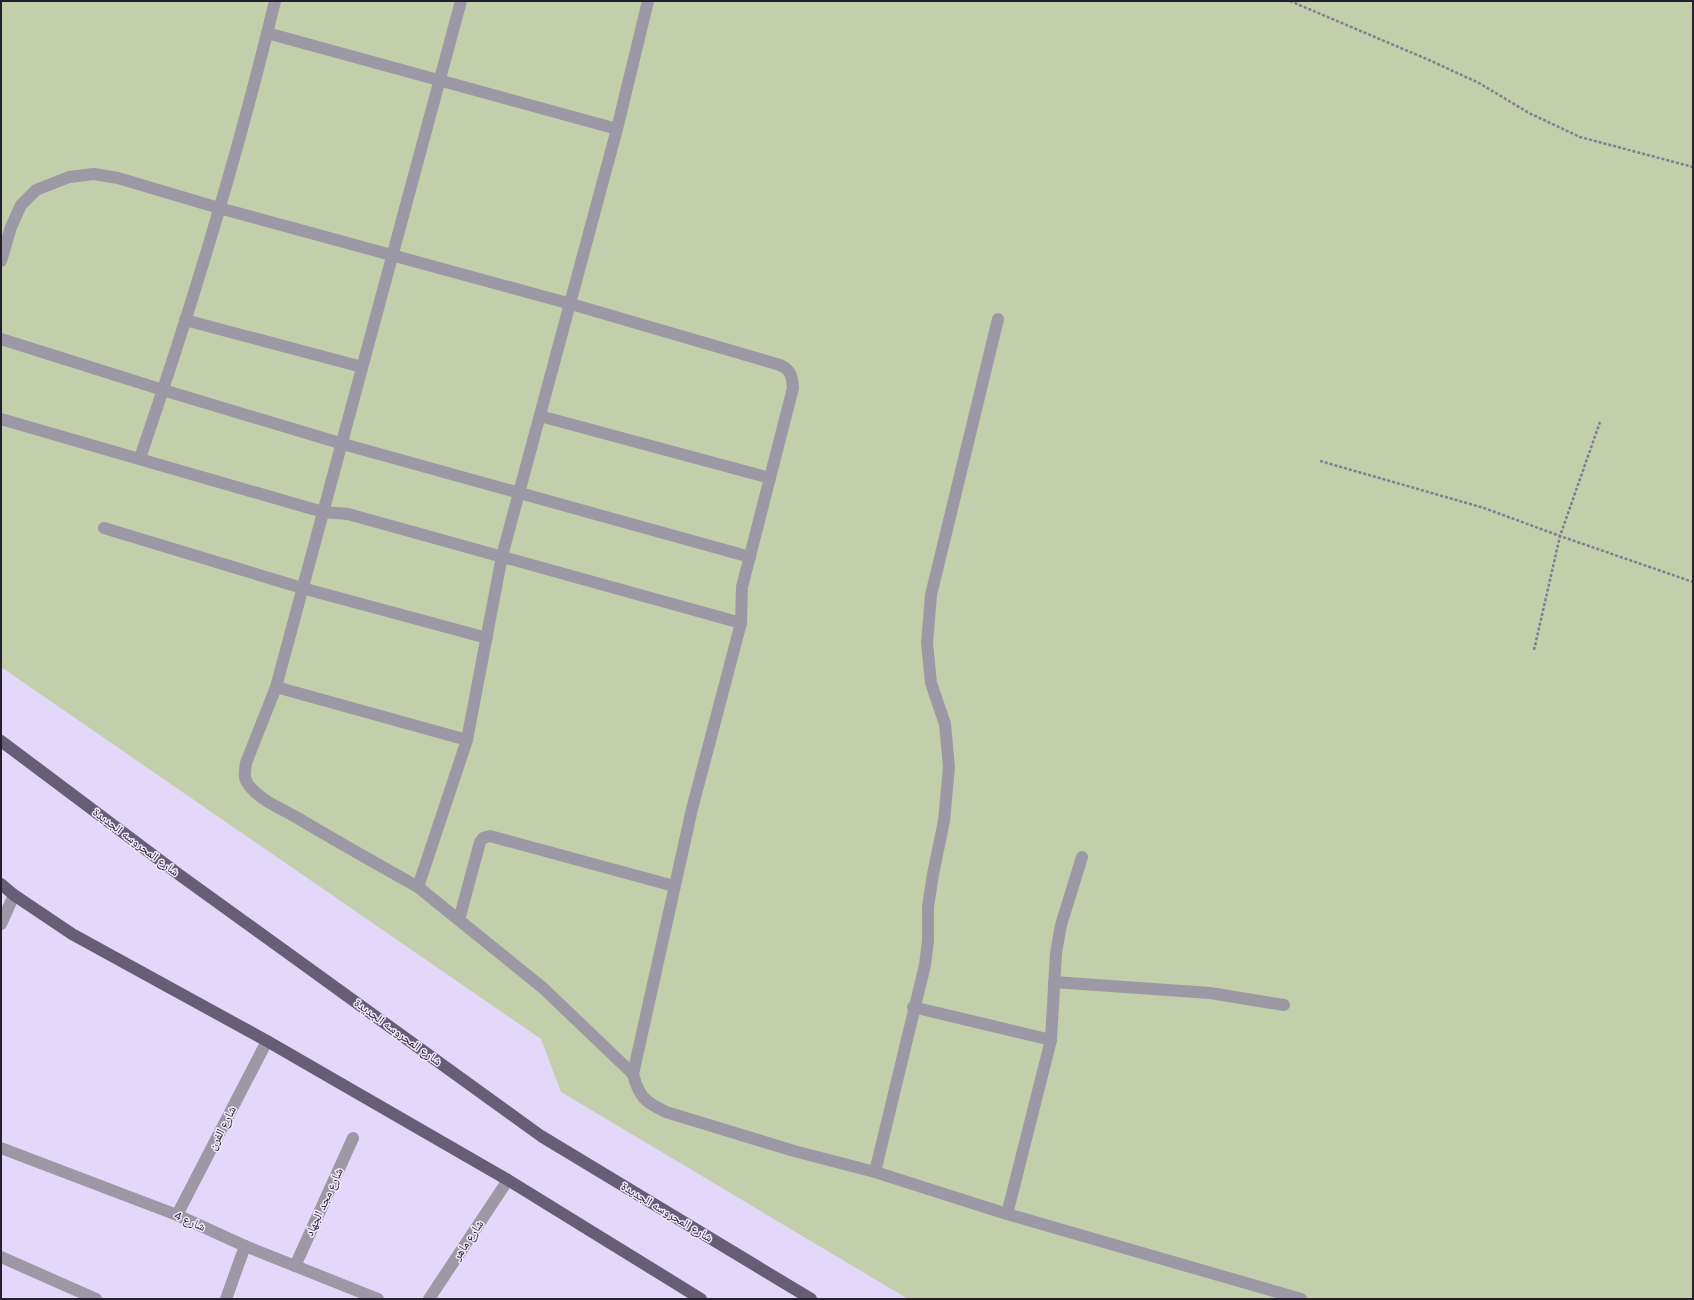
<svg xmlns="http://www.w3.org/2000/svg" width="1694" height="1300" viewBox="0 0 1694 1300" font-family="Karla,'Noto Naskh Arabic',sans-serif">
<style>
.green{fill:#c3ceaa}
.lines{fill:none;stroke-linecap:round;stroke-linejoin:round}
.path{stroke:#847c93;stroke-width:2.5;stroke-dasharray:3 2;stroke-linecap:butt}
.minor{stroke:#9d98a6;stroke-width:12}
.major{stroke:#665e76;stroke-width:12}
.labels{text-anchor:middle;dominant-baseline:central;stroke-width:3;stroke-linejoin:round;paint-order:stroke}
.street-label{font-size:12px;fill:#25202d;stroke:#efe8fc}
</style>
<rect width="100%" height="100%" fill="#e4d8fa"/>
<path class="green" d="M 1,1 L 1693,1 L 1693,1299 L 908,1299 L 561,1092 L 541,1039 L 1,667 Z"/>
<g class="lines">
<g class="path">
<path d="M 1290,1 L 1429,60 L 1479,83 L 1529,113 L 1580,137 L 1693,167"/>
<path d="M 1320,461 L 1484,508 L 1560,536 L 1693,582"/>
<path d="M 1534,650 L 1560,536 L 1600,422"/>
</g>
<g class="minor">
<path d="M 267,33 L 617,129"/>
<path d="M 1,261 L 11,227 L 21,205 L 36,190 L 69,177 L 94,174 L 118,178 L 219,208 L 571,304 L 780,365 C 791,370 792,376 793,388 L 742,587 L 741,623 L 692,809 L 633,1074 C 639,1097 645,1102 666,1112 L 794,1151 L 875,1172 L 1007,1214 L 1051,1040 L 1056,953 L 1061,925 L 1082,857"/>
<path d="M 185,320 L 362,367"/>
<path d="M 1,339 L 163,390 L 343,444 L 750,557"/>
<path d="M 540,416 L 770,478"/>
<path d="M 1,419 L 323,512 L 348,514 L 741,623"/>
<path d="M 140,458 C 191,309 238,155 275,1"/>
<path d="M 104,528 L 302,588 L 487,638"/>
<path d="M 276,687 L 467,740"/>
<path d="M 418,887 C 377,864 336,841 296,817 C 280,808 258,799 248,784 C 243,777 245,771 246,763 L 276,687 L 461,1"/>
<path d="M 459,920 L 480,842 L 483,838 L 490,836 L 674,886"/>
<path d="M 1,924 L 14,895"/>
<path d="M 1054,982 L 1210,993 L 1284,1005"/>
<path d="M 913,1007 L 1051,1040"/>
<path d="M 633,1074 L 543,988 L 418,887 L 467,740 L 502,556 L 617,129 L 648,1"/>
<path d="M 1,1148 L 177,1215 L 245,1246 L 378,1299"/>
<path d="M 875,1172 L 925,965 L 928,941 L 928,907 L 933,874 L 944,821 L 949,767 L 945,724 L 931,683 L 927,643 L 931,595 L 998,319"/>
<path d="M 1007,1214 L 1301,1299"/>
<path d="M 177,1215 L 267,1041"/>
<path d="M 1,1257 L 96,1299"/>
<path d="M 295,1266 L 353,1138"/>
<path d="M 226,1299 L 245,1246"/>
<path d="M 429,1299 L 508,1180"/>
</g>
<g class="major">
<path d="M 1,741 L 181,876 L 541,1136 L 811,1299"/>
<path d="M 1,884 L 14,895 L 72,934 L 267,1041 L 508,1180 L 701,1299"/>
</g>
</g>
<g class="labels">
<g class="street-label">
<text transform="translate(136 842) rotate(37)">شارع المحروسه الجديدة</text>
<text transform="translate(398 1032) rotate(36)">شارع المحروسه الجديدة</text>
<text transform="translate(222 1128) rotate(-63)">شارع الفرن</text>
<text transform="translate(324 1202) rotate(-65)">شارع مجد الجهاد</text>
<text transform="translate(667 1212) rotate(31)">شارع المحروسه الجديدة</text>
<text transform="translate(190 1221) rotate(24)">شارع 4</text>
<text transform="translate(468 1240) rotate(-56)">شارع ماهر</text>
</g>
</g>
<rect width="1694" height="1300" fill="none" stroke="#25202d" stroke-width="4"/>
</svg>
